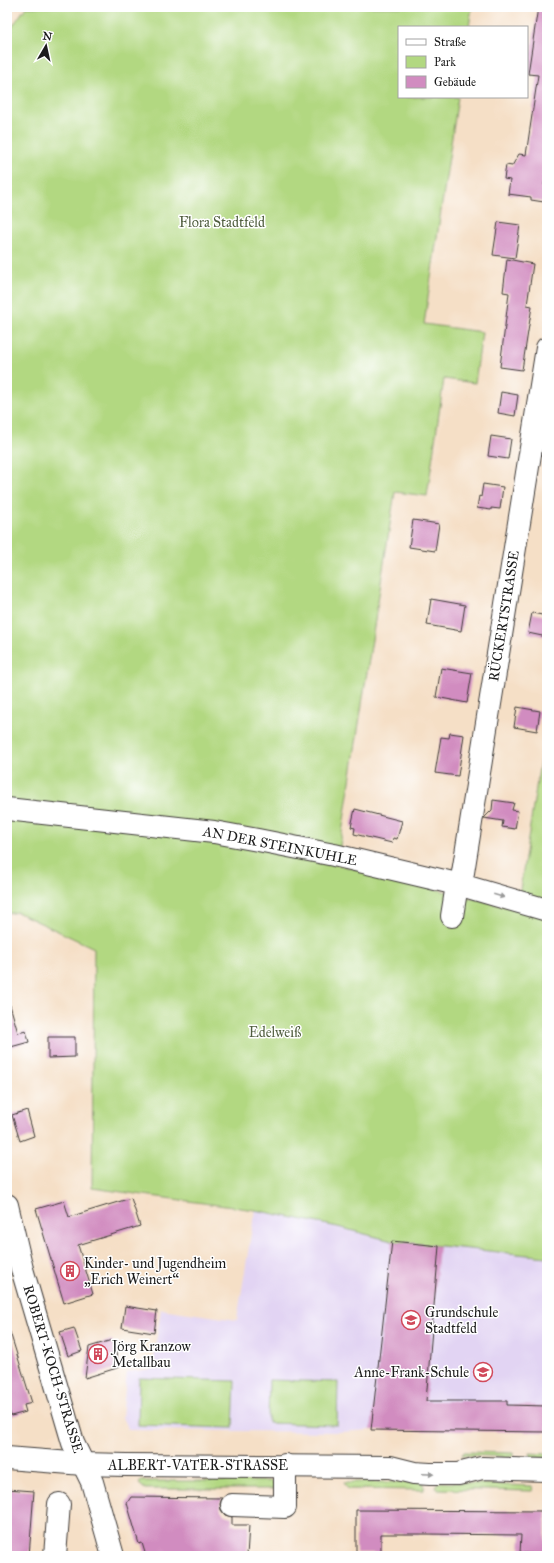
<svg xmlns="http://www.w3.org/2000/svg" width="554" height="1563" viewBox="0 0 554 1563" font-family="'IM FELL Great Primer',serif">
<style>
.built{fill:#e2d4f3}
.green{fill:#b2d881;stroke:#677a4e}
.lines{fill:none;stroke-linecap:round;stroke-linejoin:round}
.stream{stroke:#54c0cc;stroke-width:4.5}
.building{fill:#d18cc0}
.minor-casing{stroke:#3d3936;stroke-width:24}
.major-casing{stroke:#3d3936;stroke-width:24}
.minor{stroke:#fff;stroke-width:22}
.major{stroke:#fff;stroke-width:22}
.oneway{fill:#999}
.labels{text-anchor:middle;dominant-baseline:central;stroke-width:3;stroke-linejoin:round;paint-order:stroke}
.park-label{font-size:14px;fill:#505e3f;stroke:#fff}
.street-label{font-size:14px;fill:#1c1c1c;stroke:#fff}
.poi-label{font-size:14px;fill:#1c1c1c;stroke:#fff;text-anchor:start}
</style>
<rect width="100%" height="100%" fill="#fff"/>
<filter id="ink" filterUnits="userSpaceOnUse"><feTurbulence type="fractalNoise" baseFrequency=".025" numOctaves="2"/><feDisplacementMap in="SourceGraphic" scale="8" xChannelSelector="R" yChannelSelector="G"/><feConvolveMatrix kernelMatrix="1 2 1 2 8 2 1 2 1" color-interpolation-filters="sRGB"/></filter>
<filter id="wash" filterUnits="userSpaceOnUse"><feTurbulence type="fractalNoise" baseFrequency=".012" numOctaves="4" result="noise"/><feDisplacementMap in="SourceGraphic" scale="16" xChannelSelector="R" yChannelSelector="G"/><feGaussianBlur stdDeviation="0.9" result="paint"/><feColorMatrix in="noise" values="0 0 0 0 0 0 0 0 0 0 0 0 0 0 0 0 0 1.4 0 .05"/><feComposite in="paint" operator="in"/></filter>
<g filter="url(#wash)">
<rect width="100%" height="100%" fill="#f5dfc6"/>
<path class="built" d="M 255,1210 L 338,1227 L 392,1241 L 547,1257 L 547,1432 L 451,1430 L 371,1430 L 340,1432 L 128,1430 L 122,1417 L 127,1372 L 152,1369 L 161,1309 L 237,1320 Z"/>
<g class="green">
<path d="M 26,7 L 472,7 L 469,27 L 399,27 L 399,97 L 458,97 L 424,324 L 482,332 L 475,383 L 444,379 L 427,496 L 395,492 L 339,852 L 7,804 L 7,34 Z"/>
<path d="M 547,718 L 547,903 L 519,896 Z"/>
<path d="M 7,815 L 200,836 L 315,859 L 547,917 L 547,1257 L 392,1241 L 338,1227 L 255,1210 L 92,1188 L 94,948 L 17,912 L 7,914 Z"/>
<path d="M 139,1378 L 235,1381 L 233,1428 L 138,1425 Z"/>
<path d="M 269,1380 L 338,1382 L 337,1425 L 268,1423 Z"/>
<path d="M 464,1452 L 465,1452 L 513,1453 L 513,1457 L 462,1455 Z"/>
<path d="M 530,1453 L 547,1454 L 547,1458 L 532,1458 Z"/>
<path d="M 141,1481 L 271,1481 L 276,1489 L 145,1489 L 139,1484 Z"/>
<path d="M 344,1482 L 424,1482 L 424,1490 L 348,1489 Z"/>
<path d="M 438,1482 L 532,1486 L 533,1491 L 436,1489 Z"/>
</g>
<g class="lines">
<path class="stream" d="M 7,10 L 9,7"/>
</g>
<g id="blocks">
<g class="building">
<path d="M 538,7 L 547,7 L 547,164 L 544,185 L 547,186 L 547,200 L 545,199 L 544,202 L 531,200 L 531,197 L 508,194 L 510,180 L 504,179 L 506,165 L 512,166 L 519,154 L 526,155 L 538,75 L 528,74 Z"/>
<path d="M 498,222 L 520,225 L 515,258 L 493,255 Z"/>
<path d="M 507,259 L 533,264 L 527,305 L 532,306 L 522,370 L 500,367 L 509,293 L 503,292 Z"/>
<path d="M 501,392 L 518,395 L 515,416 L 498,413 Z"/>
<path d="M 491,436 L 511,439 L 508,459 L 488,456 Z"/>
<path d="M 483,484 L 503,487 L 500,509 L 491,508 L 491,510 L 477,508 L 479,496 L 481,497 Z"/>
<path d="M 413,520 L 439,524 L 435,551 L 409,547 Z"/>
<path d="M 431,599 L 465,605 L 461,631 L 427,625 Z"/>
<path d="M 532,613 L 547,616 L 547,637 L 528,633 Z"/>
<path d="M 441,668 L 472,673 L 467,703 L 436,697 Z"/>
<path d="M 517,707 L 540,711 L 537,731 L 514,727 Z"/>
<path d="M 450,733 L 464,735 L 458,776 L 435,773 L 441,737 L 449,738 Z"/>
<path d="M 493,800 L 514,803 L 512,810 L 518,811 L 515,829 L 502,827 L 503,821 L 484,818 L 492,810 Z"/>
<path d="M 355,809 L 402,821 L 397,839 L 393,838 L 392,843 L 354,834 L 355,828 L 351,827 Z"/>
<path d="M 7,1005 L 10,1005 L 18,1033 L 26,1031 L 29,1042 L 7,1048 Z"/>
<path d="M 48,1037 L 75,1037 L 75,1057 L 48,1058 Z"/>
<path d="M 27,1110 L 34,1136 L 20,1141 L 12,1115 Z"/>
<path d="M 131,1198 L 140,1226 L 78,1245 L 93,1294 L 64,1303 L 36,1209 L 64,1201 L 69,1217 Z"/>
<path d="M 392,1241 L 439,1246 L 426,1401 L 507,1401 L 507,1405 L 547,1406 L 547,1432 L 371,1430 Z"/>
<path d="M 125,1306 L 157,1311 L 154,1333 L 122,1328 Z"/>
<path d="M 74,1328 L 82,1351 L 68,1356 L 60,1332 Z"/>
<path d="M 7,1332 L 10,1332 L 32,1403 L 24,1405 L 26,1412 L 11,1416 L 9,1410 L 7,1411 Z"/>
<path d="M 112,1340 L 120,1367 L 85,1378 L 89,1347 Z"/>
<path d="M 7,1489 L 34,1491 L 29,1556 L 7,1556 Z"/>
<path d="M 131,1497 L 222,1498 L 220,1504 L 221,1510 L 225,1515 L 232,1517 L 232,1525 L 249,1525 L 247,1556 L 146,1556 L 142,1543 L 139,1544 L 127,1503 Z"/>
<path d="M 356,1510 L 546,1511 L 545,1554 L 520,1553 L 521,1535 L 427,1534 L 381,1534 L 381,1553 L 356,1553 Z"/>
</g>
</g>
</g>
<g filter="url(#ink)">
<use href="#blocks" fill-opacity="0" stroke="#3d3936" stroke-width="1"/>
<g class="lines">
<g class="minor-casing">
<g id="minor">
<path d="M 7,809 L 214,832 L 258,840 L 334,855 L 461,885 L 547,910"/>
<path d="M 461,885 L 547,348"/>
<path d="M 452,916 L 456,891 L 461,885"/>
<path d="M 7,1205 L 22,1269 L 73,1443 L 92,1482 L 113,1556"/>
<path d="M 232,1505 L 285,1507 L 285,1465"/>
<path d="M 55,1556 L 59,1504"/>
</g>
</g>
<g class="major-casing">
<path id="major" d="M 7,1458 L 83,1464 L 126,1465 L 390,1467 L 414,1473 L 430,1474 L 458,1474 L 482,1468 L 547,1470"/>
</g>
<use href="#minor" class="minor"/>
<use href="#major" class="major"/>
</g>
<defs><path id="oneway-solid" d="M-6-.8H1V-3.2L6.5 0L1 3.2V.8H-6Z"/></defs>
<g class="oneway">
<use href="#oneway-solid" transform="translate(499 896) rotate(16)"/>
<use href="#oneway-solid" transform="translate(428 1474) rotate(2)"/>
</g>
</g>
<defs>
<g id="building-ring" transform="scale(1)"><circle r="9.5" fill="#fff" stroke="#d1495b" stroke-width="1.5"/><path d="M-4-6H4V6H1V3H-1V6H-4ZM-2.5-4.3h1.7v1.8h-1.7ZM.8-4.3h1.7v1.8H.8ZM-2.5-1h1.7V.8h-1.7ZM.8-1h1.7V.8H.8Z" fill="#d1495b"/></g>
<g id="school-ring" transform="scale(1)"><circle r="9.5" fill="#fff" stroke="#d1495b" stroke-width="1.5"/><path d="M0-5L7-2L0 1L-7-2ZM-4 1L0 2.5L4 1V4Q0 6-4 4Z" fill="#d1495b"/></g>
</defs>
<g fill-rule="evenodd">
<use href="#building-ring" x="70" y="1271"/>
<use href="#school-ring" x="411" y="1320"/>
<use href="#building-ring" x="98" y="1354"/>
<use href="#school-ring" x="483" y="1372"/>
</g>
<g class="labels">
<g class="park-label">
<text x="222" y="222">Flora Stadtfeld</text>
<text x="275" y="1032">Edelweiß</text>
</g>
<g class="street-label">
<text transform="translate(504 616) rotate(-81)">RÜCKERTSTRASSE</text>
<text transform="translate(280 846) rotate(11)">AN DER STEINKUHLE</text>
<text transform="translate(53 1369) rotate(73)">ROBERT-KOCH-STRASSE</text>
<text x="198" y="1465">ALBERT-VATER-STRASSE</text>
</g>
<g class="poi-label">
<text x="84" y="1263">Kinder- und Jugendheim<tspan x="84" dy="16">„Erich Weinert“</tspan></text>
<text x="425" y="1312">Grundschule<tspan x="425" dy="16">Stadtfeld</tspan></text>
<text x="112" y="1346">Jörg Kranzow<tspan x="112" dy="16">Metallbau</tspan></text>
<text x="469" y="1372" text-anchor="end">Anne-Frank-Schule</text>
</g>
</g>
<rect width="554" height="1563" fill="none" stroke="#fff" stroke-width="24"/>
<rect x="398" y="26" width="130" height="72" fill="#ffffff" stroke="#a4a4a4"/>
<rect x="406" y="39" width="20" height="6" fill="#ffffff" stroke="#a4a4a4"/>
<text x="434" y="46" font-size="12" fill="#1c1c1c">Straße</text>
<rect x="406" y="56" width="20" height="12" fill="#b2d881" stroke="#a4a4a4"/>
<text x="434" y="66" font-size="12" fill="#1c1c1c">Park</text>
<rect x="406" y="76" width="20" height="12" fill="#d18cc0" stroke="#a4a4a4"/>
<text x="434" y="86" font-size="12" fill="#1c1c1c">Gebäude</text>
<g transform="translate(46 46) rotate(9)" stroke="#ffffff" stroke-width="3" paint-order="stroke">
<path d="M0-3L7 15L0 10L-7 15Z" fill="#1c1c1c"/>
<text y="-6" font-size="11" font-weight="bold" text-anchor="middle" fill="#1c1c1c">N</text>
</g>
</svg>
